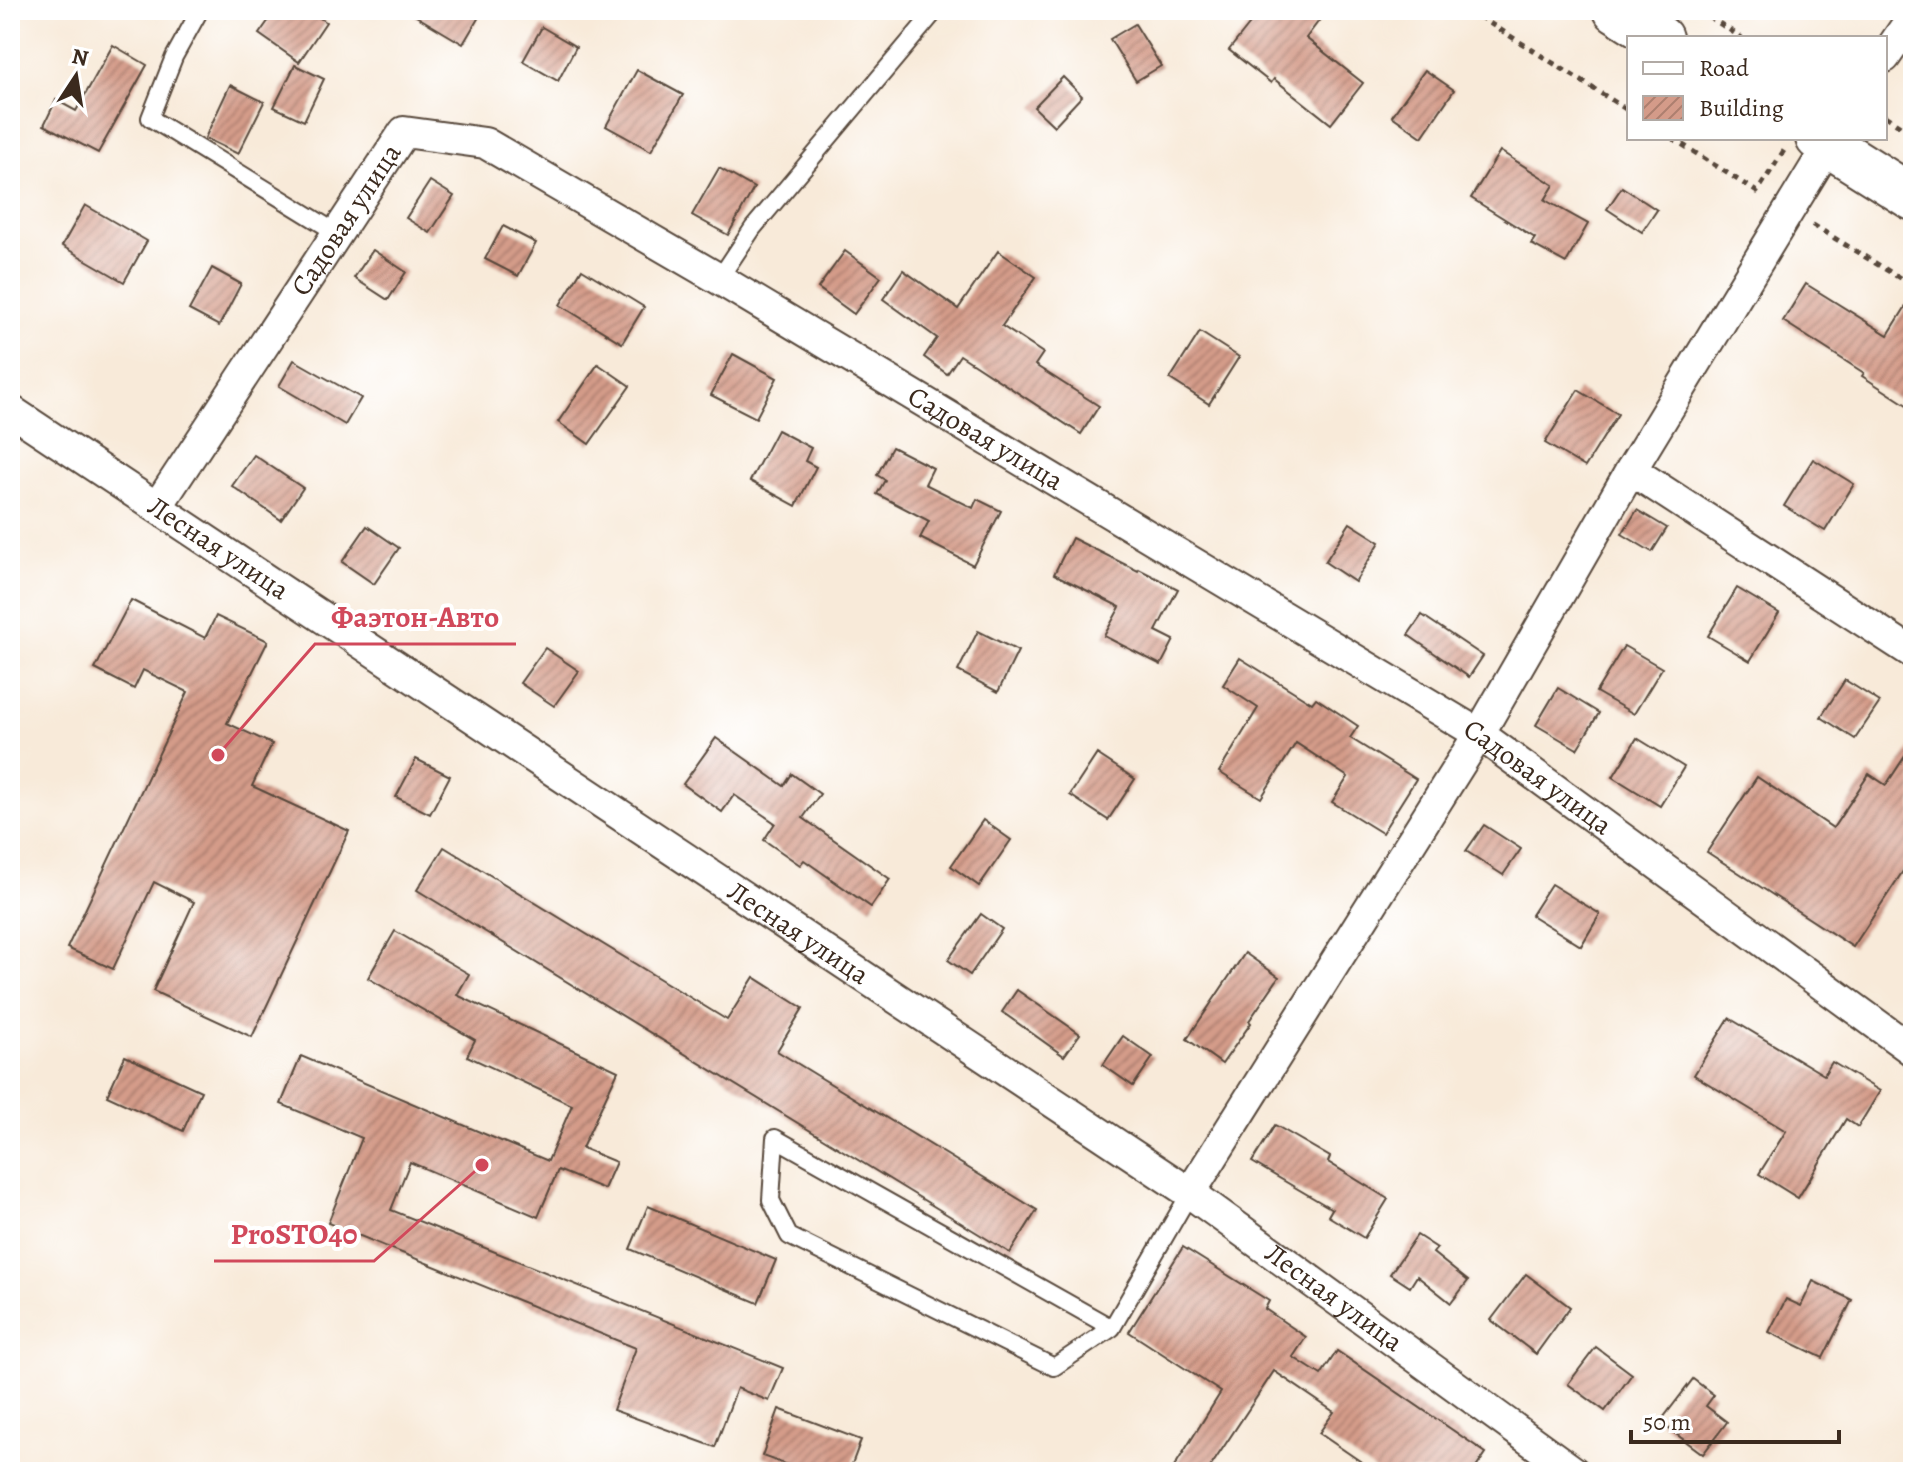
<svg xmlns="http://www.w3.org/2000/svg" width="1923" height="1482" viewBox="0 0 1923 1482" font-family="Alegreya,serif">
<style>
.building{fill:url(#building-hatch)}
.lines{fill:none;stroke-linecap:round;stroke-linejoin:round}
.service-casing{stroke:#57473a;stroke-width:20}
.minor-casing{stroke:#57473a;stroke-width:34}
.primary-casing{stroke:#57473a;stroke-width:48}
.path{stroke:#57473a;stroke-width:5;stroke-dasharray:6 6;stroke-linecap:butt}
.service{stroke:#fff;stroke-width:16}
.minor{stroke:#fff;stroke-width:30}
.primary{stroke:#fff;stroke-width:44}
.labels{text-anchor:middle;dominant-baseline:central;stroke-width:8;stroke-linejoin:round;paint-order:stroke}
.street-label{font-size:28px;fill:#3b2a1e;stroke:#fff}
.leader{fill:none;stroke:#d1495b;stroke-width:3}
.callout-dot{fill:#d1495b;stroke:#fff;stroke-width:3}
.callout-label{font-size:30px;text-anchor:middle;font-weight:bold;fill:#d1495b;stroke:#fff;stroke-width:8;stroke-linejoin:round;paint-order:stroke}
</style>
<defs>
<pattern id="building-hatch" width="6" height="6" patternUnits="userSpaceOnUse" patternTransform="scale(2)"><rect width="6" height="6" fill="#d49b89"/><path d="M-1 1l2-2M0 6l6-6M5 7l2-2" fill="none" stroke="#ad7f6f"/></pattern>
</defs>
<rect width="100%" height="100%" fill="#fff"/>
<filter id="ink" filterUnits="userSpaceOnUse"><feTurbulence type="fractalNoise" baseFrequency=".0125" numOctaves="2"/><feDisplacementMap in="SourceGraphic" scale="16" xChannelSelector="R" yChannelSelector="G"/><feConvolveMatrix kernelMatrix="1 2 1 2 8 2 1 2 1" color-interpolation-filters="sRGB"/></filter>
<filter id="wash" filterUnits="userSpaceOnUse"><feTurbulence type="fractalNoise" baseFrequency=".006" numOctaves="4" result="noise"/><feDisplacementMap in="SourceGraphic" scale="32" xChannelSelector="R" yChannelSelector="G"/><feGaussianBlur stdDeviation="1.8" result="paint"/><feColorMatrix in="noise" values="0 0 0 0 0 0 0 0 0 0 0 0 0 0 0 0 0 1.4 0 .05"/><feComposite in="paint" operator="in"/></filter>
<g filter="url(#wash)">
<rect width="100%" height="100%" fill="#f8ead9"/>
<g id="blocks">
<g class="building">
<path d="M 276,10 L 307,10 L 326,22 L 299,62 L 259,34 Z"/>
<path d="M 406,10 L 483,10 L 463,44 Z"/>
<path d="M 1261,10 L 1327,10 L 1306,38 L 1363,83 L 1331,124 L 1274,79 L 1271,83 L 1229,50 Z"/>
<path d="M 1135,24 L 1161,66 L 1136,81 L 1110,39 Z"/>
<path d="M 542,27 L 576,47 L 558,81 L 523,61 Z"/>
<path d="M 113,45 L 147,65 L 98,153 L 44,125 L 56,100 L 76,111 Z"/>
<path d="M 295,65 L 324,79 L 304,121 L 274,107 Z"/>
<path d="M 637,70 L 683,95 L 651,151 L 606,126 Z"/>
<path d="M 1425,70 L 1454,90 L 1422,137 L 1392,116 Z"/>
<path d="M 1063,77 L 1082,96 L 1054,126 L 1034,107 Z"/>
<path d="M 230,85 L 264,102 L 238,154 L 205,138 Z"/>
<path d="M 1500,151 L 1554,185 L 1545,200 L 1588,224 L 1566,263 L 1531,244 L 1535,238 L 1471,198 Z"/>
<path d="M 719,168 L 754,188 L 728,235 L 692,215 Z"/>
<path d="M 430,181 L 454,196 L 430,233 L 406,218 Z"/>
<path d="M 1622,187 L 1657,210 L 1642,232 L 1607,209 Z"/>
<path d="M 85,205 L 147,241 L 124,282 L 62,246 Z"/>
<path d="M 503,226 L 536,243 L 518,276 L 485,259 Z"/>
<path d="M 373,250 L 406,272 L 388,300 L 354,278 Z"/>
<path d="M 845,251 L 881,277 L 854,314 L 818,288 Z"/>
<path d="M 998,251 L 1036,277 L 1002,326 L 1043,353 L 1035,365 L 1099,406 L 1081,434 L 960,355 L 947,374 L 924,357 L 937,338 L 883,299 L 903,270 L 958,309 Z"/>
<path d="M 212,268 L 241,284 L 219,326 L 189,310 Z"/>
<path d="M 582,269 L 644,307 L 622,343 L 560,305 Z"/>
<path d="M 1806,284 L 1888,335 L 1913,295 L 1913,409 L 1862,376 L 1864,373 L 1783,321 Z"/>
<path d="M 1200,332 L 1239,357 L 1209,404 L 1170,379 Z"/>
<path d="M 733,354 L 777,378 L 756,418 L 711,395 Z"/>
<path d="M 294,360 L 361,398 L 345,425 L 279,386 Z"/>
<path d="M 598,364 L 630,386 L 589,444 L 558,422 Z"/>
<path d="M 1578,390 L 1618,414 L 1585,467 L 1545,443 Z"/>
<path d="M 777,430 L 811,448 L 805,461 L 816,467 L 796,506 L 750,481 Z"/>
<path d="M 892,447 L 933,468 L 925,484 L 973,508 L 977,499 L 1001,511 L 973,565 L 920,538 L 929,521 L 877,494 L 885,480 L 877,475 Z"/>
<path d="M 254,455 L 303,488 L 281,520 L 232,486 Z"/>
<path d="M 1813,459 L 1854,484 L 1825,531 L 1784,506 Z"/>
<path d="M 1637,510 L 1667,528 L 1652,552 L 1622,534 Z"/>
<path d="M 1350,523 L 1380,542 L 1355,582 L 1325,562 Z"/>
<path d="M 367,526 L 399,548 L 374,584 L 342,562 Z"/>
<path d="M 1072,538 L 1138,571 L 1139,569 L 1178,589 L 1156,631 L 1174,640 L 1161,665 L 1104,636 L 1120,607 L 1054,574 Z"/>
<path d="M 1737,588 L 1779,613 L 1750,661 L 1708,636 Z"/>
<path d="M 131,600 L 205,638 L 216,616 L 268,641 L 227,723 L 272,744 L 252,786 L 349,831 L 252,1037 L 153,991 L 194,902 L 154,882 L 113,969 L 67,948 L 188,692 L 143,670 L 134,689 L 95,669 Z"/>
<path d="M 1422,615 L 1483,656 L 1469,677 L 1408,635 Z"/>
<path d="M 978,631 L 1018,651 L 998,692 L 958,671 Z"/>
<path d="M 1624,646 L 1662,668 L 1634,714 L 1596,692 Z"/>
<path d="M 545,648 L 579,671 L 554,706 L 520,683 Z"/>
<path d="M 1240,658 L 1312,703 L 1316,698 L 1358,726 L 1350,738 L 1416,779 L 1382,833 L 1332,802 L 1348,777 L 1296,743 L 1261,798 L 1219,772 L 1258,708 L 1223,685 Z"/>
<path d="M 1845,680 L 1880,702 L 1855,739 L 1821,717 Z"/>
<path d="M 1558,688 L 1599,713 L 1577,749 L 1536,725 Z"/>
<path d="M 716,738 L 784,786 L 792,774 L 820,794 L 803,818 L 890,879 L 871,907 L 804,860 L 800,865 L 764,840 L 775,823 L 734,795 L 722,812 L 683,784 Z"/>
<path d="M 1637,738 L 1684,767 L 1660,806 L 1613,777 Z"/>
<path d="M 1913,744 L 1913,873 L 1905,868 L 1853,947 L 1707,852 L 1757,777 L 1833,828 L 1869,774 L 1886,785 Z"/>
<path d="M 1097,754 L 1135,779 L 1108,820 L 1070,795 Z"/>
<path d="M 416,759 L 450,776 L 430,814 L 396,797 Z"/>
<path d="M 983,820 L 1011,840 L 979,886 L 951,866 Z"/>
<path d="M 1484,825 L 1521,849 L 1503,875 L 1466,851 Z"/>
<path d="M 444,847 L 727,1020 L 754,977 L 803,1008 L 777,1051 L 1037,1210 L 1010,1253 L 417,890 Z"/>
<path d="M 1551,884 L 1600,914 L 1581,946 L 1531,915 Z"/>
<path d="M 981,914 L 1002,929 L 970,975 L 948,960 Z"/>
<path d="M 395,931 L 469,974 L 457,995 L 618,1071 L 582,1148 L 616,1162 L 604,1189 L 558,1170 L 538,1217 L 410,1162 L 391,1210 L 783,1368 L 769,1401 L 737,1388 L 715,1447 L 613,1410 L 636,1348 L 328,1223 L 362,1138 L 281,1104 L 301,1056 L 548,1161 L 572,1105 L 467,1056 L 475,1040 L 368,978 Z"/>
<path d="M 1245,953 L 1279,977 L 1249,1021 L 1251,1023 L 1222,1064 L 1187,1039 Z"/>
<path d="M 1017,990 L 1080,1034 L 1064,1056 L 1002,1012 Z"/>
<path d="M 1729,1018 L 1824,1075 L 1832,1062 L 1880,1091 L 1858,1127 L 1846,1119 L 1798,1198 L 1759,1174 L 1786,1131 L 1694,1075 Z"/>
<path d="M 1123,1036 L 1153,1057 L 1133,1086 L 1103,1065 Z"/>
<path d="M 125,1056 L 201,1091 L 183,1131 L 107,1096 Z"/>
<path d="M 1275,1125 L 1330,1157 L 1328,1162 L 1388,1199 L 1364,1238 L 1328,1216 L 1332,1209 L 1252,1162 Z"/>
<path d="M 648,1206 L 776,1260 L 758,1303 L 630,1249 Z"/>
<path d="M 1417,1235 L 1437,1248 L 1433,1253 L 1468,1281 L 1451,1303 L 1417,1276 L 1410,1287 L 1390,1274 Z"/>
<path d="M 1183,1247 L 1269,1301 L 1265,1309 L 1306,1337 L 1293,1357 L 1321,1375 L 1337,1351 L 1486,1453 L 1473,1472 L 1376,1472 L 1319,1433 L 1334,1412 L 1274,1371 L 1207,1472 L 1171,1472 L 1221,1392 L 1129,1332 Z"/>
<path d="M 1526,1274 L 1570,1307 L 1536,1354 L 1491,1320 Z"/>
<path d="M 1813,1281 L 1852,1300 L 1823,1358 L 1769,1332 L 1786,1299 L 1801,1306 Z"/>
<path d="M 1596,1347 L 1632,1374 L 1605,1411 L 1568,1384 Z"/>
<path d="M 1693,1379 L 1714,1395 L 1706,1406 L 1727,1422 L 1703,1454 L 1660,1422 Z"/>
<path d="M 779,1409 L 861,1440 L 849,1472 L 807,1472 L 762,1456 Z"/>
</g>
</g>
</g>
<g filter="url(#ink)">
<use href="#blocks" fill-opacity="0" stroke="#57473a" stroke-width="2"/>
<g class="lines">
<g class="service-casing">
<g id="service">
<path d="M 200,10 L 174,57 L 150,118 L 337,233"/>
<path d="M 719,279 L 753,228 L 936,10"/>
<path d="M 1112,1328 L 1054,1367 L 789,1236 L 771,1200 L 775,1138 L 1112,1328 L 1190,1193"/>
</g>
</g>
<g class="minor-casing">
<g id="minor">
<path d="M 1885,57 L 1913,16"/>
<path id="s1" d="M 10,410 L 1190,1193 L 1574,1472"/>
<path d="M 1631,470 L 1913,653"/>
<path id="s2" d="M 157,507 L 404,132 L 485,143 L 719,279 L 1479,734 L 1913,1051"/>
<path d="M 1190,1193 L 1479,734 L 1631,470 L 1833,138"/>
</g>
</g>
<g class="primary-casing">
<g id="primary">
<path d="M 1616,10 L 1660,38"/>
<path d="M 1818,138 L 1913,198"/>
</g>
</g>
<g class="path">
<path d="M 1469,10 L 1629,111"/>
<path d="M 1699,10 L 1742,38"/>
<path d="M 1885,116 L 1913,134"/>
<path d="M 1672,138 L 1757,192 L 1785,149"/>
<path d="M 1813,225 L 1913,286"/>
</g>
<use href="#service" class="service"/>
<use href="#minor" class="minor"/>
<use href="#primary" class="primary"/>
</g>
</g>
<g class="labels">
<g class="street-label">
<text stroke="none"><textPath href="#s2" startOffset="344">Садовая улица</textPath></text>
<text stroke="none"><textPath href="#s2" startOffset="1112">Садовая улица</textPath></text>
<text stroke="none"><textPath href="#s1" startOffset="250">Лесная улица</textPath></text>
<text stroke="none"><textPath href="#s2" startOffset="1760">Садовая улица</textPath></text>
<text stroke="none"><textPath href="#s1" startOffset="946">Лесная улица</textPath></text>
<text stroke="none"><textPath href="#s1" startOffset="1594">Лесная улица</textPath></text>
</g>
</g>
<path class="leader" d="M218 755L315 644H516M482 1165L374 1261H214"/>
<g class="callout-dot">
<circle cx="218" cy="755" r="8"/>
<circle cx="482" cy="1165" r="8"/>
</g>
<g class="callout-label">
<text x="415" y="627">Фаэтон-Авто</text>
<text x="294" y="1244">ProSTO40</text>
</g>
<rect width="1923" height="1482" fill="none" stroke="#fff" stroke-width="40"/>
<rect x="1627" y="36" width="260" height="104" fill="#ffffff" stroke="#b1aaa5" stroke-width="2"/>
<rect x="1643" y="62" width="40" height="12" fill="#ffffff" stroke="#b1aaa5" stroke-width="2"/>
<text x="1699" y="76" font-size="24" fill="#3b2a1e">Road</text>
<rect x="1643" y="96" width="40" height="24" fill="url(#building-hatch)" stroke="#b1aaa5" stroke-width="2"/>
<text x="1699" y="116" font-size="24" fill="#3b2a1e">Building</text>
<g transform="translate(76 76) rotate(12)" stroke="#ffffff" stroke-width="6" paint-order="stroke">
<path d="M0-6L14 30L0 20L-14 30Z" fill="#3b2a1e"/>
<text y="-12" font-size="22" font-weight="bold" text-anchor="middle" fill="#3b2a1e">N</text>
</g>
<path d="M1631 1430v12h208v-12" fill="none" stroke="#3b2a1e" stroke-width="4"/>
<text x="1643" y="1430" font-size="24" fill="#3b2a1e" stroke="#ffffff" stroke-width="6" paint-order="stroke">50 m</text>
</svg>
